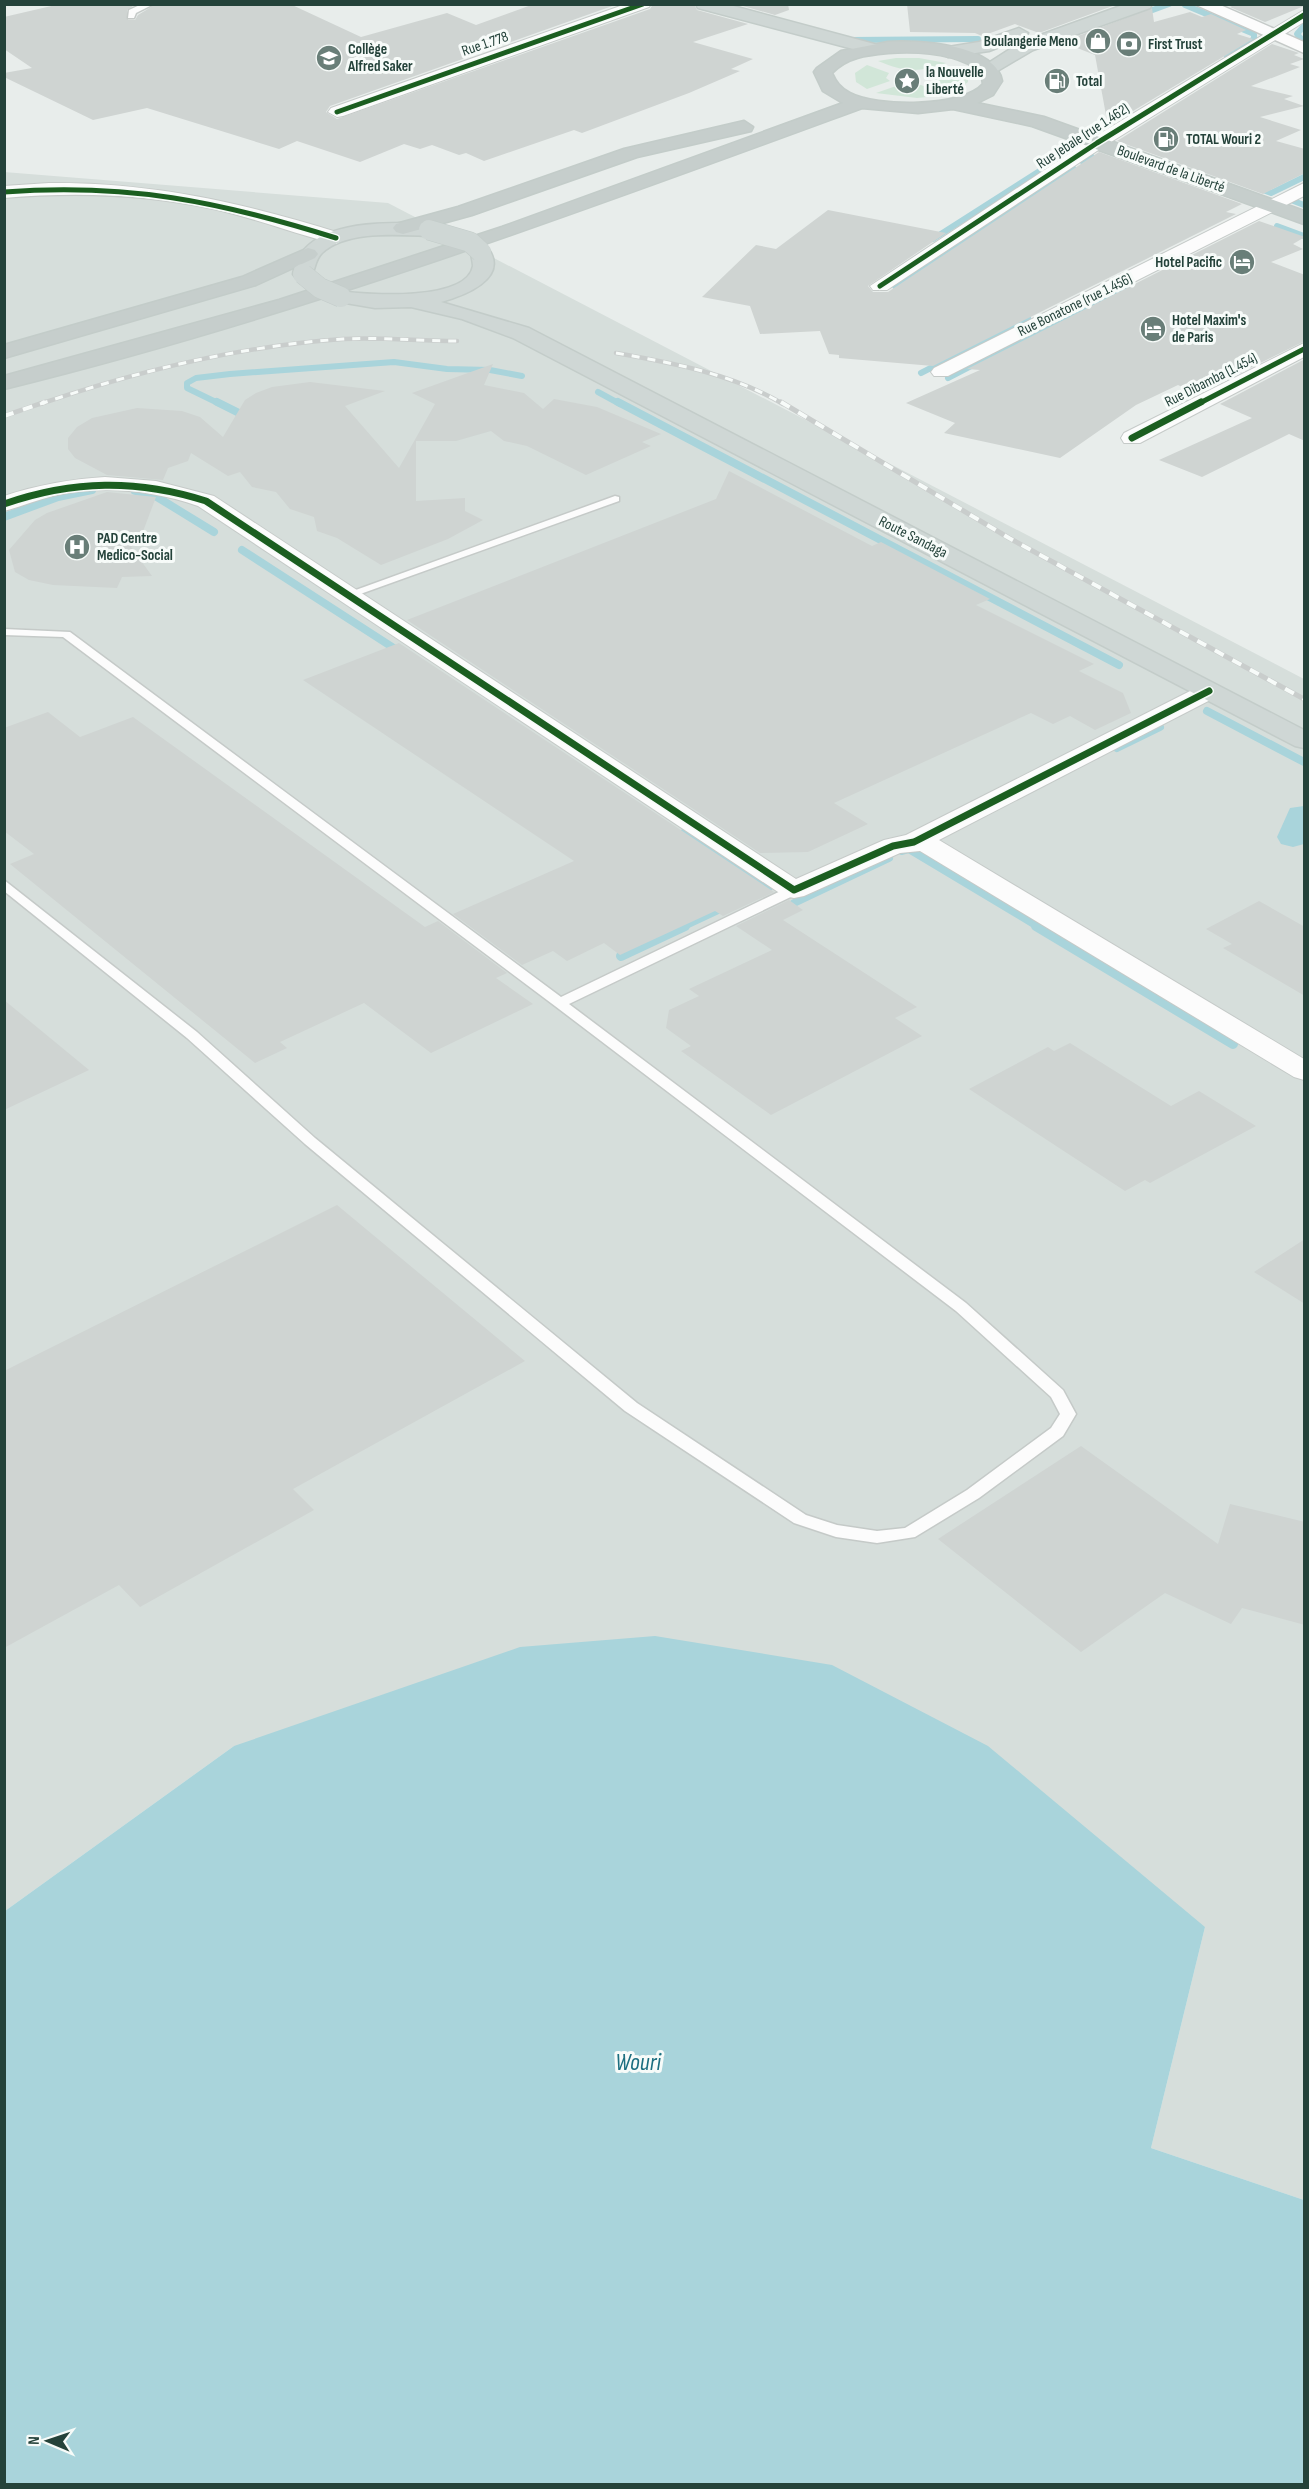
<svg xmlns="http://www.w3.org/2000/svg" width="1309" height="2489" viewBox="0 0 1309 2489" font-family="'Sofia Sans Condensed',sans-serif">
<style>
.built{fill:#d6dedb}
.green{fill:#d1e6d8}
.water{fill:#a9d4db}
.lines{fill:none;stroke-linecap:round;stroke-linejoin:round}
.stream-far2{stroke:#a9d4db;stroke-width:6}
.stream-far1{stroke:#a9d4db;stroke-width:8}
.stream{stroke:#a9d4db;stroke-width:10}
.canal{fill:#a9d4db;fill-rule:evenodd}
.building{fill:#cfd4d2}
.service-casing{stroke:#c5cac8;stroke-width:3}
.minor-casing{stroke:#c5cac8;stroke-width:2}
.tertiary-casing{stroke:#c5cac8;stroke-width:3}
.primary-casing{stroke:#c3ccc9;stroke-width:3}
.trunk-casing{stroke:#c3ccc9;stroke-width:3}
.service{fill:#fcfcfc;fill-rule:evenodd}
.minor{fill:#fcfcfc;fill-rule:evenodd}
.tertiary{fill:#fcfcfc;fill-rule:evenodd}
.primary{fill:#cfd7d5;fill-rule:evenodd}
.trunk{fill:#c6cecc;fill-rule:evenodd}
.rail-far1-casing{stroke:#c9cdcc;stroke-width:4.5}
.rail-casing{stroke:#c9cdcc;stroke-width:5}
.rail-far1{stroke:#f7fbf9;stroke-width:3;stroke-dasharray:8;stroke-linecap:butt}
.rail{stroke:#f7fbf9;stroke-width:4;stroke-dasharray:10;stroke-linecap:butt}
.primary-bridge-casing{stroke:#c3ccc9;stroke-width:21;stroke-linecap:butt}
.primary-bridge{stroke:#cfd7d5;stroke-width:20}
.cycleway-far1-casing{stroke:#f7fbf9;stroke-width:8}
.cycleway-casing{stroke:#f7fbf9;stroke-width:10}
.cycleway-far1{stroke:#1b5e20;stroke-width:5}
.cycleway{stroke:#1b5e20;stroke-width:7}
.labels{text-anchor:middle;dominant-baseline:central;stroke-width:6;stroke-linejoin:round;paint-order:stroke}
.far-poi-label{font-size:15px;font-weight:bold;fill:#24423a;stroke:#f7fbf9;text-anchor:start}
.far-street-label{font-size:15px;fill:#24423a;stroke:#f7fbf9}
.near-water-label{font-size:24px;font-style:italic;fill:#1c6f80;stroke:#f7fbf9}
</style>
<rect width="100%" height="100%" fill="#e8edeb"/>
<path class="built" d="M 4,172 L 388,203 L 1304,679 L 1304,2200 L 1151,2148 L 1205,1927 L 234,1746 L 5,1911 Z"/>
<g class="green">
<path d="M 896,58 L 919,58 L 946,63 C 918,73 905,72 878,61 Z"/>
<path d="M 867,65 L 889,73 L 886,78 L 890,81 L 867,89 L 856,82 L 855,73 Z"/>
<path d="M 956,67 L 968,78 L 968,82 L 956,91 L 930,83 L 934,79 L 930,75 Z"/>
<path d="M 899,85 L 921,85 L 946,95 L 917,98 L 876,93 Z"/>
</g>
<path class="water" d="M 655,1636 L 832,1665 L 988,1746 L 1205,1927 L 1151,2148 L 1304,2200 L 1304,2484 L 5,2484 L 5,1911 L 234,1746 L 520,1647 Z"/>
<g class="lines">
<g class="stream-far2">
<path d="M 1185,5 L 1254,34 L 1254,39 L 1227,56"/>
<path d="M 1139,15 L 1169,4"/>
<path d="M 1304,26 L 1297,34 L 1304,42"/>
<path d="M 849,40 L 978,39"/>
<path d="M 1083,162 L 1092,157"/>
<path d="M 1255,187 L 1271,193 L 1304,177"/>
<path d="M 1304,193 L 1291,200 L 1304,205"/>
<path d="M 1277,226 L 1304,236"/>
<path d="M 933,239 L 1071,151"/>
<path d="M 895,286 L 1073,168"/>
<path d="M 921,373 L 1028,318"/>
<path d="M 948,378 L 1129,284"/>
<path d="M 598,392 L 620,404"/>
<path d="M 220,404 L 187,388 L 187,383 L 196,378 L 230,374 L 394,362 L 447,369 L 490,370 L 522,376"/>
</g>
<g class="stream-far1">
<path d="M 217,402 L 241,414 L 247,422"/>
<path d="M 618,402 L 1119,665"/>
<path d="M 135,491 L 157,497 L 214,532"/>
<path d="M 4,517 L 58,497 L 92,490"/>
<path d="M 242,550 L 403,654"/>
<path d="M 1207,711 L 1304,762"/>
<path d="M 1117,748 L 1160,727"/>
<path d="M 684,833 L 769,887 L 756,892"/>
<path d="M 902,851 L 909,849 L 1039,927"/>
<path d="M 794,903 L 889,858"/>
<path d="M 682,927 L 729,905"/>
</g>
<g class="stream">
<path d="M 1036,926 L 1233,1044"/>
<path d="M 621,956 L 685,926"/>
</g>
<path class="canal" d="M 1304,806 L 1304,844 L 1293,847 L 1281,844 L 1277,837 L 1290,808 Z"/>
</g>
<g class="building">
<path d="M 60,4 L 136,4 L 127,10 L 128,20 L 135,20 L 138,15 L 156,4 L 290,4 L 361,37 L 447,13 L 476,25 L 534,4 L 618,4 L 330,106 L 326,112 L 337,119 L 650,9 L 653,4 L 694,4 L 697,10 L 748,24 L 693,42 L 753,59 L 731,69 L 740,71 L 689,93 L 582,133 L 574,130 L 484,161 L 466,153 L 459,155 L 432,145 L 420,149 L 404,144 L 360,162 L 297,141 L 279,149 L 147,108 L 93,120 L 4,77 L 4,73 L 32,68 L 4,49 L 4,17 Z"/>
<path d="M 736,4 L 788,4 L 789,10 L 775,15 Z"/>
<path d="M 907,4 L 1118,4 L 1039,33 L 1015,24 L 982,36 L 975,33 L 910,32 Z"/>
<path d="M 1236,4 L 1303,4 L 1304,6 L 1265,22 L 1230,7 Z"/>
<path d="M 1152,8 L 1154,22 L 1190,12 L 1202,17 L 1211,14 L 1246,30 L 1237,34 L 1253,39 L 1108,126 L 1095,55 L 1062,42 Z"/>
<path d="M 1272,44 L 1299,53 L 1294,55 L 1304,59 L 1290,64 L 1300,67 L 1251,86 L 1293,96 L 1284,99 L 1304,106 L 1260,117 L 1301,130 L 1276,141 L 1305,149 L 1305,173 L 1263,194 L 1117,141 Z"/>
<path d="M 1099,152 L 1242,204 L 1226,212 L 1236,214 L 933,366 L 839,358 L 839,355 L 829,354 L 820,331 L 760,334 L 750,306 L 702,297 L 756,245 L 776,249 L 828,210 L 946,233 L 868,286 L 873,292 L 888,292 Z"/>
<path d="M 1259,221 L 1305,237 L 1293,244 L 1303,249 L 1271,262 L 1305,275 L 1305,341 L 1197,394 L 1178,385 L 1136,405 L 1060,458 L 944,433 L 955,423 L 906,403 L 980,370 L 967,369 Z"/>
<path d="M 1305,359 L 1305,441 L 1289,434 L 1202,477 L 1159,460 L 1252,418 L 1220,404 Z"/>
<path d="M 493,364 L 484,385 L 524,393 L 543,409 L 554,399 L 597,407 L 661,434 L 642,442 L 651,446 L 586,475 L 527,446 L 504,441 L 491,431 L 456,441 L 416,441 L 416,501 L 465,498 L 465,511 L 483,520 L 448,539 L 381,565 L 337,538 L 317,531 L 314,517 L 290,509 L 276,492 L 252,487 L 240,472 L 228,476 L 191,453 L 188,461 L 168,468 L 163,480 L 107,475 L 75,458 L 68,449 L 68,438 L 77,427 L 92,418 L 137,408 L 182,411 L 200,417 L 223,437 L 245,400 L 256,393 L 272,387 L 310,382 L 385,391 L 345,406 L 399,468 L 435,404 L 412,393 Z"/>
<path d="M 729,471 L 872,546 L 881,542 L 990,599 L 976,605 L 1094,664 L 1079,671 L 1123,693 L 1131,713 L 1095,730 L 1070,716 L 1053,724 L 1031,713 L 834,803 L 868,824 L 808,852 L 760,853 L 407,620 L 716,499 Z"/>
<path d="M 107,492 L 156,497 L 139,542 L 131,547 L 152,576 L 122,577 L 117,588 L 53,585 L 29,580 L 15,572 L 9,550 L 35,520 L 47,513 Z"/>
<path d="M 399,643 L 774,892 L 723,916 L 715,911 L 620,955 L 604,943 L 567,961 L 553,951 L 522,965 L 453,914 L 574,861 L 303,680 Z"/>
<path d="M 48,712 L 80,737 L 133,717 L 425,927 L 438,921 L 507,973 L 496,978 L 533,1004 L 431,1053 L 364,1003 L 280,1042 L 287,1048 L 255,1063 L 10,864 L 34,854 L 4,831 L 4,728 Z"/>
<path d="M 789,900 L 803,910 L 783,920 L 917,1007 L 895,1018 L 922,1036 L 771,1115 L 681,1051 L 691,1046 L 666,1028 L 669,1010 L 699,996 L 689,989 L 772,950 L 736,926 Z"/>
<path d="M 1259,901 L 1305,927 L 1305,996 L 1223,948 L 1232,944 L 1206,929 Z"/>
<path d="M 4,1000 L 89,1070 L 4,1110 Z"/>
<path d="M 1070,1043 L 1171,1106 L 1199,1091 L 1256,1126 L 1150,1183 L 1145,1180 L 1125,1191 L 969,1089 L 1048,1047 L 1054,1051 Z"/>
<path d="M 337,1205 L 525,1361 L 293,1489 L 314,1510 L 140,1607 L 119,1585 L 4,1648 L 4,1371 Z"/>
<path d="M 1305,1239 L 1305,1304 L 1254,1272 Z"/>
<path d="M 1081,1446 L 1218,1544 L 1230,1504 L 1305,1522 L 1305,1625 L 1242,1608 L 1231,1624 L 1165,1593 L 1081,1652 L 938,1539 Z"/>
</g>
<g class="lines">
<g class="service-casing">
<g id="service">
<path d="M 142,4 L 154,4 L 136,13 L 134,18 L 128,18 L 129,10 Z"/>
<path d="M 615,496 L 619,497 L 619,501 L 352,597 L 344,597 L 342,595 Z"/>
<path d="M 4,629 L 70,632 L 561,997 L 789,887 L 799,887 L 800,890 L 799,893 L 569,1004 L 966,1303 L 1063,1390 L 1076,1414 L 1063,1436 L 979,1498 L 915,1537 L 877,1543 L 836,1537 L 794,1523 L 625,1411 L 305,1144 L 187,1038 L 4,891 L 4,880 L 197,1032 L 315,1138 L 637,1403 L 806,1515 L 837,1525 L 877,1531 L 905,1528 L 967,1490 L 1051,1428 L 1060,1414 L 1051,1397 L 956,1311 L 555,1006 L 63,637 L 4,635 Z"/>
</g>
</g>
<g class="minor-casing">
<g id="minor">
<path d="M 626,4 L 651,4 L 649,7 L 343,116 L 337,117 L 328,112 L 331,108 Z"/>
<path d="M 1304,10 L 1304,22 L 1103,147 L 887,290 L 873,290 L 870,286 L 1091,139 Z"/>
<path d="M 49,183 C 153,182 244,203 343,234 L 346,238 L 336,244 C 295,234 255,218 213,209 C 144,194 75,192 4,198 L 4,186 Z"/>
<path d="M 1304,183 L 1304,196 L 948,376 L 934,376 L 931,372 L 934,368 Z"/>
<path d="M 1304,343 L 1304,357 L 1140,443 L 1124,443 L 1121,438 L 1124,433 Z"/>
<path d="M 105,477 L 156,481 L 214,496 L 796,879 L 884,840 L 906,835 L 1200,686 L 1209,684 L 1218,686 L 1221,691 L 1218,696 L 939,840 L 1304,1059 L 1304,1080 L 1294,1077 L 920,851 L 900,853 L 804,896 L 794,898 L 784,896 L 198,506 C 151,490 102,485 53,496 C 36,500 21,507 4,511 L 4,496 C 37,485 70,479 105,477 Z"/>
</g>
</g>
<g class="tertiary-casing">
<path id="tertiary" d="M 1194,4 L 1218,4 L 1304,42 L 1304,53 Z"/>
</g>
<g class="primary-casing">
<g id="primary">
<path d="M 696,4 L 726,4 L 878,45 L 881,49 L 872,54 L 698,8 Z"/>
<path d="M 1126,4 L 1152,4 L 1150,8 L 1033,50 L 994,73 L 982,73 L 979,69 L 1021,42 Z"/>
<path d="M 1019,28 L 1028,33 L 1025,37 L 989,51 L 948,57 L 939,52 L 942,48 L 979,42 Z"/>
<path d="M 414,223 L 436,226 L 439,230 L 436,234 L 429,236 C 398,235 347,230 322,253 C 314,261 316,270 310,278 L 296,278 L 293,274 C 302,222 372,223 414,223 Z"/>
<path d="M 481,246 L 488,248 C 510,279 463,296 441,302 L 529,328 L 1304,730 L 1304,748 L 1295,746 L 513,338 L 462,319 L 411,307 L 375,308 L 334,301 L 331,297 L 334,293 L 341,291 C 366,295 467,302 473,266 C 473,262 471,256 471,252 L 474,248 Z"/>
</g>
</g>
<g class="trunk-casing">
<g id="trunk">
<path d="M 888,42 C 917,40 996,44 1002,81 L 993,95 L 977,103 L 1044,117 L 1304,211 L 1304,224 L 1032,126 L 953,109 L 918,113 L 862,108 C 579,212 297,317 4,389 L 4,376 L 279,300 L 502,227 L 843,103 L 823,91 L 814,72 L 817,68 L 841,51 ZM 888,53 C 918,51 957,53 981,72 L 983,84 C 962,108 876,107 850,93 C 840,88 836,82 832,73 C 847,57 867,55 888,53 Z"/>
<path d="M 744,121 L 753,127 L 751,131 L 637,157 L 472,215 L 403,234 L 396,232 L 393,228 L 396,224 L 458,207 L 624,149 Z"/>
<path d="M 308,248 L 315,250 L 318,254 L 315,258 L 256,285 L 4,358 L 4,345 L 242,277 Z"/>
</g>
</g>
<use href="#service" class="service"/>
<use href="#minor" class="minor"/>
<use href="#tertiary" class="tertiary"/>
<use href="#primary" class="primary"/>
<use href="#trunk" class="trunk"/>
<g class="rail-far1-casing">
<g id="rail-far1">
<path d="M 616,353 C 673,363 733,374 783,404"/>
<path d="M 40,404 C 138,371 240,346 343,339 C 381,337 419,341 457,341"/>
</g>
</g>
<g class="rail-casing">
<g id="rail">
<path d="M 781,402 L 1009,538 L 1304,699"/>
<path d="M 4,416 L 45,402"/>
</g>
</g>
<use href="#rail-far1" class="rail-far1"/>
<use href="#rail" class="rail"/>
<g class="primary-bridge-casing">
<g id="primary-bridge">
<path d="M 429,230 L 470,242 L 481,252"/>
<path d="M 303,274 L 320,288 L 341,297"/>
</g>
</g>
<use href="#primary-bridge" class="primary-bridge"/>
<g class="cycleway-far1-casing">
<g id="cycleway-far1">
<path d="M 337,112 L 643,4"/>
<path d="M 4,192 C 128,183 218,201 336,238"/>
<path d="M 880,286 L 1097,143 L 1304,15"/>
<path d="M 1198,404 L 1304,349"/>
</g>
</g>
<g class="cycleway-casing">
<g id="cycleway">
<path d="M 1132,438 L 1201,402"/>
<path d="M 4,504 C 73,480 137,479 206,501 L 794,890 L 893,846 L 914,842 L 1209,691"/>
</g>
</g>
<use href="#cycleway-far1" class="cycleway-far1"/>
<use href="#cycleway" class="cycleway"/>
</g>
<defs>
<g id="shop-disc" transform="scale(1.35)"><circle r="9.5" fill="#697e78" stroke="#f7fbf9"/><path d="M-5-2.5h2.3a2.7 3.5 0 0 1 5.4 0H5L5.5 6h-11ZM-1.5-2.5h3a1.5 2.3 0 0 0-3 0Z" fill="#fff"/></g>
<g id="bank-disc" transform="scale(1.35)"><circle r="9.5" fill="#697e78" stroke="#f7fbf9"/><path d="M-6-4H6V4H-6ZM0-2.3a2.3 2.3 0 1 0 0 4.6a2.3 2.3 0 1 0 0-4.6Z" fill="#fff"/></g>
<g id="school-disc" transform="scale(1.35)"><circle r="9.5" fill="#697e78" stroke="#f7fbf9"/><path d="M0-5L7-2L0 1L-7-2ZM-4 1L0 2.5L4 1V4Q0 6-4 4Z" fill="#fff"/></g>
<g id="sight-disc" transform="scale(1.35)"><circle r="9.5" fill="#697e78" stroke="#f7fbf9"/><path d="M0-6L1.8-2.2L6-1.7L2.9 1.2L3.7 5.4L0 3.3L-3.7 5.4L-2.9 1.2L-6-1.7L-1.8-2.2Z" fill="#fff"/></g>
<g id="fuel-disc" transform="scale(1.35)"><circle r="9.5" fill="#697e78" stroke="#f7fbf9"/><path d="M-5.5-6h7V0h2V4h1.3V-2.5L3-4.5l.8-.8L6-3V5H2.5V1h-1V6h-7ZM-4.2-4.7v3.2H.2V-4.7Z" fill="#fff"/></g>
<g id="hotel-disc" transform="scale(1.35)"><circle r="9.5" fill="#697e78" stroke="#f7fbf9"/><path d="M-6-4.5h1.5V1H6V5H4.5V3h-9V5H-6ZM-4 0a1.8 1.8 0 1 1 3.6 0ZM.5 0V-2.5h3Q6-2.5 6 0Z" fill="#fff"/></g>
<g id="hospital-disc" transform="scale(1.35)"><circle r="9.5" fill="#697e78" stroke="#f7fbf9"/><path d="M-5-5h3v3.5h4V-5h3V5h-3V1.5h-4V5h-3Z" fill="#fff"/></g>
</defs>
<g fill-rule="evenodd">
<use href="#shop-disc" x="1098" y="41"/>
<use href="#bank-disc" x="1129" y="44"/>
<use href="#school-disc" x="329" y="58"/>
<use href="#sight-disc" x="907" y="81"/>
<use href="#fuel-disc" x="1057" y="81"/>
<use href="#fuel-disc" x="1166" y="139"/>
<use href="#hotel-disc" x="1242" y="262"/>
<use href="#hotel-disc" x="1153" y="329"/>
<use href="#hospital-disc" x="77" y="547"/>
</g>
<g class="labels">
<g class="far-poi-label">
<text x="1078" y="41" text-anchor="end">Boulangerie Meno</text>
<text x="1148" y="44">First Trust</text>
<text x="348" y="49">Collège<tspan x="348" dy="17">Alfred Saker</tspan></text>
<text x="926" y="72">la Nouvelle<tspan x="926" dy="17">Liberté</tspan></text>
<text x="1076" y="81">Total</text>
<text x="1186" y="139">TOTAL Wouri 2</text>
<text x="1222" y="262" text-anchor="end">Hotel Pacific</text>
<text x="1172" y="320">Hotel Maxim's<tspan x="1172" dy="17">de Paris</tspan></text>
<text x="97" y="538">PAD Centre<tspan x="97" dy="17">Medico-Social</tspan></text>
</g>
<g class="far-street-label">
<text transform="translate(485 44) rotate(-19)">Rue 1.778</text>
<text transform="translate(1083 136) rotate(-33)">Rue Jebale (rue 1.462)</text>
<text transform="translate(1171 169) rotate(20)">Boulevard de la Liberté</text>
<text transform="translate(1075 305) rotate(-26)">Rue Bonatone (rue 1.456)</text>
<text transform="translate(1211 380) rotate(-27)">Rue Dibamba (1.454)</text>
<text transform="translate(913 537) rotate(27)">Route Sandaga</text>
</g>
<g class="near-water-label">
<text x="638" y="2062">Wouri</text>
</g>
</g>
<rect width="1309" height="2489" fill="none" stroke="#24423a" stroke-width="12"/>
<g transform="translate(48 2441) rotate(272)" stroke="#f7fbf9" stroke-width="4.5" paint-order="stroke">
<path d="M0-4.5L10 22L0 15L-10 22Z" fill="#24423a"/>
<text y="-9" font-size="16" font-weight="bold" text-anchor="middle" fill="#24423a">N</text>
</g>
</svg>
